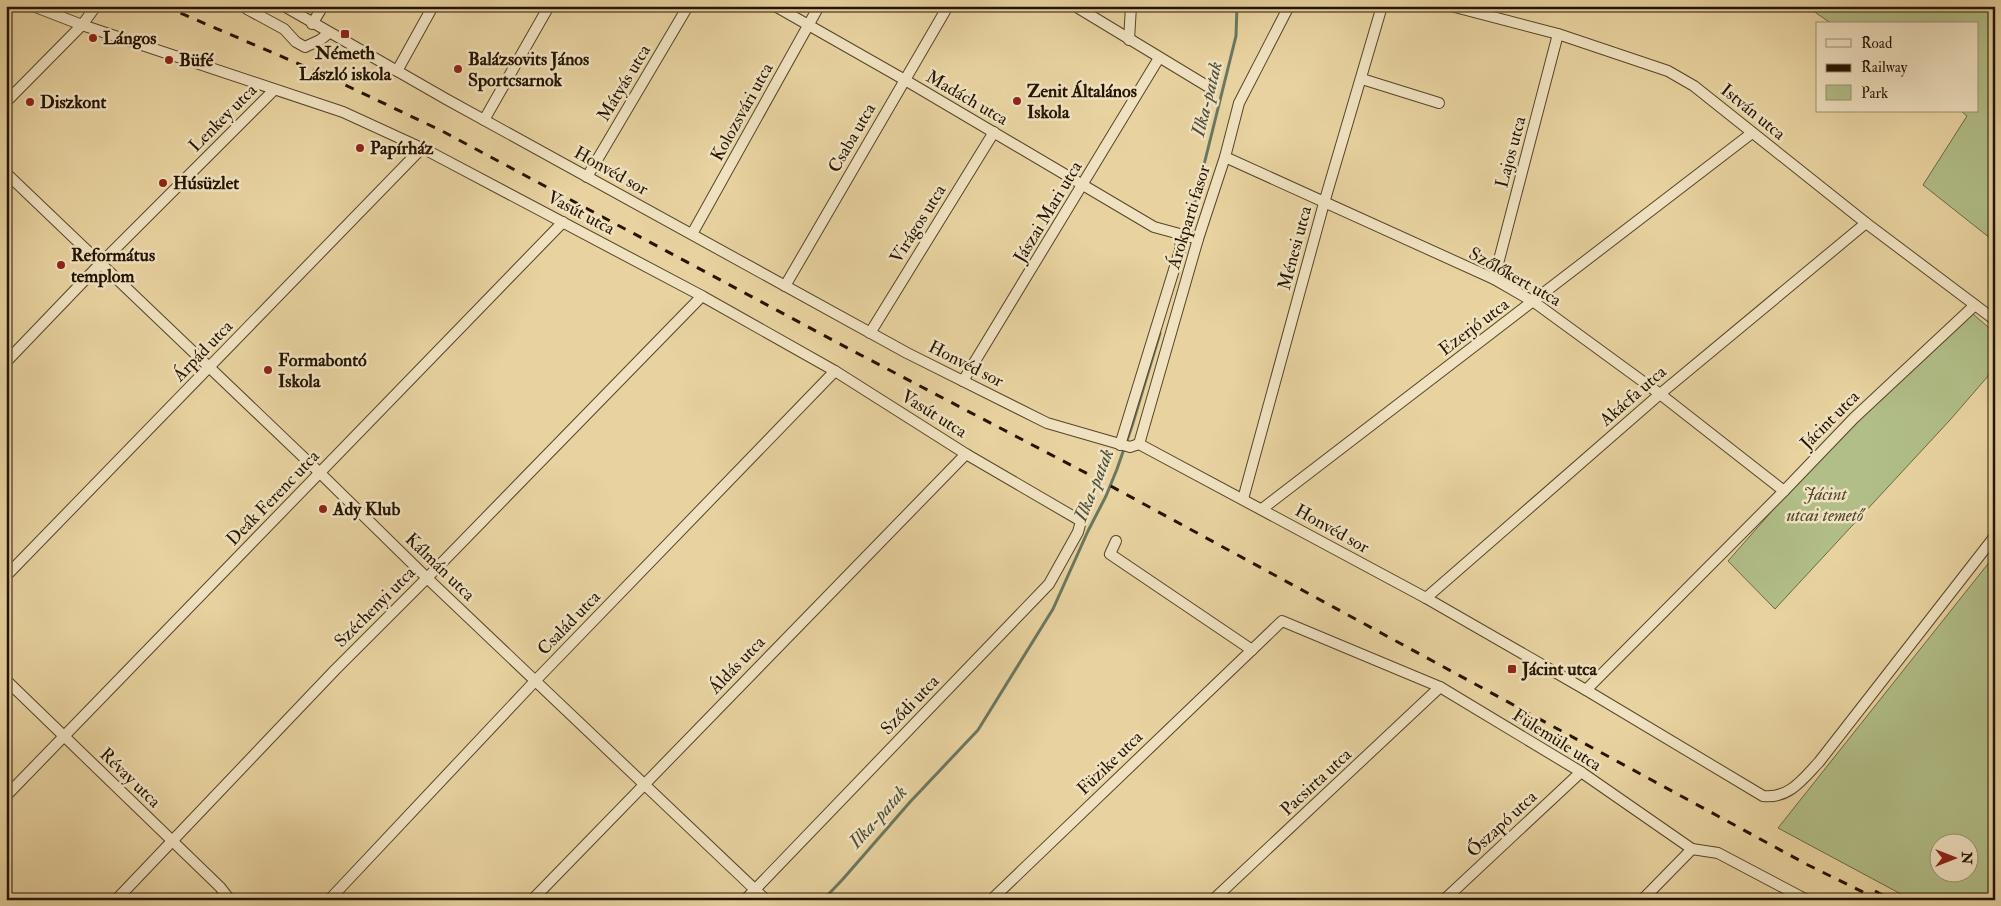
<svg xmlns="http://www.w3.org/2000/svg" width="2001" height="906" viewBox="0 0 2001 906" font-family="'IM FELL Double Pica',serif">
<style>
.green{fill:#b1be88;stroke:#6a6944;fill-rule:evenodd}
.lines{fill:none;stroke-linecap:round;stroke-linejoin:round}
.stream{stroke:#6a7761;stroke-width:3}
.minor-casing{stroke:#554429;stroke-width:12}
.minor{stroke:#f0e2c1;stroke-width:10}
.rail{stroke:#241401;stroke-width:3;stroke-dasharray:9 9;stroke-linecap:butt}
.poi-dot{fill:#8f2418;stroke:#f0e2c1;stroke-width:2}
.labels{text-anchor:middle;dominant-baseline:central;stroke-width:5;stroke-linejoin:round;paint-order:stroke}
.poi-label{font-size:18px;font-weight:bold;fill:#241401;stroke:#f0e2c1;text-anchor:start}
.street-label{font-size:18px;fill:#241401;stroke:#f0e2c1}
.park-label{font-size:18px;font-style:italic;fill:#4e472a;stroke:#f0e2c1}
.water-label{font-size:19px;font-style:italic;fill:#4d4e39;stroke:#f0e2c1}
</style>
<rect width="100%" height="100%" fill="#e8d3a0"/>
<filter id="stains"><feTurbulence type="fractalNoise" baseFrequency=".004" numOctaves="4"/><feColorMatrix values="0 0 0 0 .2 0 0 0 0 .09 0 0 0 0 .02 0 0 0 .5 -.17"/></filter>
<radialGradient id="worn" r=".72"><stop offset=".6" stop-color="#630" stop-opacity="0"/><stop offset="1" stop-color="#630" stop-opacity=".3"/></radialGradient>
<g class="green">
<path d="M 1806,6 L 1995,6 L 1995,242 L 1923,185 L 1967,116 L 1961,111 L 1977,111 L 1977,24 L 1832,24 Z"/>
<path d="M 1973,314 L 1995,333 L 1995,368 L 1950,420 L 1775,609 L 1728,561 L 1787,494 L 1858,421 Z"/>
<path d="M 1995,555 L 1995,900 L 1912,900 L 1778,828 ZM 1938,844 L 1968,844 L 1968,874 L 1938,874 Z"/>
</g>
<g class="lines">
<g class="stream">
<path d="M 1187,233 L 1236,36 L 1237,6"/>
<path d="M 823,900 L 843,879 L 910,802 L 978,730 L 1053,609 L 1088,531 L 1106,496 L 1117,469 L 1132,426 L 1160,333"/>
</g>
<g class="minor-casing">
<g id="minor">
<path d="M 33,6 L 82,25 L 343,112 L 428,151 L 702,296 L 835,371 L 966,454 L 1081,521 L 1078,532 L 1049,584 L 745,900"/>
<path d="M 246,6 L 247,9 L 284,29 L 296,42 L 305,47 L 320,40 L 329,33"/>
<path d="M 284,6 L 446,99 L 907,353 L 1047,423 L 1130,447 L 1139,444 L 1426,598 L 1586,690 L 1763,796 C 1789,799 1803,779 1819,762 L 1995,536"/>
<path d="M 775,6 L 905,80 L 1154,227 L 1198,239"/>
<path d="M 1075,6 L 1207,86"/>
<path d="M 1451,6 L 1558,34 L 1668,71 L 1694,86 L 1866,223 L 1995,320"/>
<path d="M 312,24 L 323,6"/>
<path d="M 1129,40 L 1131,6"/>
<path d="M 397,71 L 433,6"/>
<path d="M 1362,79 L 1439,103"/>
<path d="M 6,102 L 82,25 L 96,6"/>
<path d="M 484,120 L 549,6"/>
<path d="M 1225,157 L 1494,279 L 1534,302 L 1660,394 L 1784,491"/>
<path d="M 6,173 L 320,473 L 427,578 L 766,900"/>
<path d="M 587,177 L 688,6"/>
<path d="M 692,234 L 819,6"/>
<path d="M 1494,279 L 1558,34"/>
<path d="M 785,286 L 948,6"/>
<path d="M 870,333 L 994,132"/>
<path d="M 6,362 L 101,263 L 274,90"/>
<path d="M 963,381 L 1159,58"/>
<path d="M 1139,444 L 1198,239 L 1225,157 L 1239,103 L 1289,6"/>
<path d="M 1120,445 L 1181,247 L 1179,234"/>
<path d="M 1243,499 L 1324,203 L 1382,6"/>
<path d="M 1262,509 L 1752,133"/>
<path d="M 1116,541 L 1110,554 L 1252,650"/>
<path d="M 6,576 L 422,148"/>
<path d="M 1426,598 L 1660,394 L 1866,223"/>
<path d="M 6,680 L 220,887 L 230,900"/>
<path d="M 1586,690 L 1784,491 L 1854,418 L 1975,305"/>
<path d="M 6,796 L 563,222"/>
<path d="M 116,900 L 335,670 L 427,578 L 702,296"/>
<path d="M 329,900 L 536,680 L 835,371"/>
<path d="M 532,900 L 966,454"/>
<path d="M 991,900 L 1282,621 L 1440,687 L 1581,772 L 1692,849 L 1718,853 L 1807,900"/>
<path d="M 1213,900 L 1440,687"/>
<path d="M 1444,900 L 1581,772"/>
<path d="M 1642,900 L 1692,849"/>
</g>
</g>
<use href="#minor" class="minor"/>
<g class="rail">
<path d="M 164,6 L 320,73 L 442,131 L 855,352 L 1107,484 L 1808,865 L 1879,900"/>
<path d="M 1875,891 L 1892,900"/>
</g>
</g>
<g class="poi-dot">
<rect x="340" y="29" width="10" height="10" rx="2.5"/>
<circle cx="93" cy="38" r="5"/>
<circle cx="169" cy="60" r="5"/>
<circle cx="458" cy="69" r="5"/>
<circle cx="1017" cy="101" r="5"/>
<circle cx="30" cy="102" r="5"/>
<circle cx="360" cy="148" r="5"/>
<circle cx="163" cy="183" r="5"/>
<circle cx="61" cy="265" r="5"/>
<circle cx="268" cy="370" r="5"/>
<circle cx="323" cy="509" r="5"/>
<rect x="1507" y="664" width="10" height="10" rx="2.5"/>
</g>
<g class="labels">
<g class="poi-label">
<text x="103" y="38">Lángos</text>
<text x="345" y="53" text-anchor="middle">Németh<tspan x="345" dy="21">László iskola</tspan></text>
<text x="468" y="59">Balázsovits János<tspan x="468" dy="21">Sportcsarnok</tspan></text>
<text x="179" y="60">Büfé</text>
<text x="1027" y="91">Zenit Általános<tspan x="1027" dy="21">Iskola</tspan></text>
<text x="40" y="102">Diszkont</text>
<text x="370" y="148">Papírház</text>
<text x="173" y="183">Húsüzlet</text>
<text x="71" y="255">Református<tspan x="71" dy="21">templom</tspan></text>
<text x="278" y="360">Formabontó<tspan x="278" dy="21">Iskola</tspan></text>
<text x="333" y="509">Ady Klub</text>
<text x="1522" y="669">Jácint utca</text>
</g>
<g class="street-label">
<text transform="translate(624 83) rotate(-59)">Mátyás utca</text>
<text transform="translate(967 98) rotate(30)">Madách utca</text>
<text transform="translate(742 112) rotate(-61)">Kolozsvári utca</text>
<text transform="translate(1753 112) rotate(39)">István utca</text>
<text transform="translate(223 118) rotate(-45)">Lenkey utca</text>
<text transform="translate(852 138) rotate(-60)">Csaba utca</text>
<text transform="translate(1511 152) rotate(-75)">Lajos utca</text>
<text transform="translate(611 171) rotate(29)">Honvéd sor</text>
<text transform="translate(1048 212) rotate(-59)">Jászai Mari utca</text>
<text transform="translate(581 213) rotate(28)">Vasút utca</text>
<text transform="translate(1189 217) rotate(-73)">Árokparti fasor</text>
<text transform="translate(918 224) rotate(-58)">Virágos utca</text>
<text transform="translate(1295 248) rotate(-75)">Ménesi utca</text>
<text transform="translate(1515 277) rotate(29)">Szőlőkert utca</text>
<text transform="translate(1474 327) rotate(-37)">Ezerjó utca</text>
<text transform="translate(203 351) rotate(-46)">Árpád utca</text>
<text transform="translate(966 364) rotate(27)">Honvéd sor</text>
<text transform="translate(1633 396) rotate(-41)">Akácfa utca</text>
<text transform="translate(934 414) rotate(32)">Vasút utca</text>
<text transform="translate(1830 420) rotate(-45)">Jácint utca</text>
<text transform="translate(273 498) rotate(-46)">Deák Ferenc utca</text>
<text transform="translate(1332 529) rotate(29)">Honvéd sor</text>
<text transform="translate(440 567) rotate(44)">Kálmán utca</text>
<text transform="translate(375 607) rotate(-45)">Széchenyi utca</text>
<text transform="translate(569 623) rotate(-46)">Család utca</text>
<text transform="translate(737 665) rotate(-46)">Áldás utca</text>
<text transform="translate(910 705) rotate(-46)">Sződi utca</text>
<text transform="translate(1557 740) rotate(32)">Fülemüle utca</text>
<text transform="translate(1110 763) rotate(-44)">Füzike utca</text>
<text transform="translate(130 778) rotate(44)">Révay utca</text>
<text transform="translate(1316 782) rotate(-43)">Pacsirta utca</text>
<text transform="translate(1502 824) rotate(-43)">Őszapó utca</text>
</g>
<g class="park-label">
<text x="1825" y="494">Jácint<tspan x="1825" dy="21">utcai temető</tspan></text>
</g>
<g class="water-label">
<text transform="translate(1207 99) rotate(-76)">Ilka-patak</text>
<text transform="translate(1094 485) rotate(-68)">Ilka-patak</text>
<text transform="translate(878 817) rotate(-48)">Ilka-patak</text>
</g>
</g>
<rect width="2001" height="906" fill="none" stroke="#e8d3a0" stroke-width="25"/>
<rect x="8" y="8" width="1986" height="891" fill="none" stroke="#241401" stroke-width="2.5"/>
<rect x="12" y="12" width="1976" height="881" fill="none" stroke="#241401"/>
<rect x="1816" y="22" width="162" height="90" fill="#f0e2c1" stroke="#9e9074"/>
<rect x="1826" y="39" width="25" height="8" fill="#f0e2c1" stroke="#9e9074"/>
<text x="1861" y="48" font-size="15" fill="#241401">Road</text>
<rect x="1826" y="64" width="25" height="8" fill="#241401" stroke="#9e9074"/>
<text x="1861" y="72" font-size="15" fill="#241401">Railway</text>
<rect x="1826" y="85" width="25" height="15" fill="#b1be88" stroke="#9e9074"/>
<text x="1861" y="98" font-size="15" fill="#241401">Park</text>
<g transform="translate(1954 858) rotate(90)"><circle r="24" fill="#f0e2c1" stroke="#9e9074"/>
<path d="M0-4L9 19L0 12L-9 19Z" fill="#8f2418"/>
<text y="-8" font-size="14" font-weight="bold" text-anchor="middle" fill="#241401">N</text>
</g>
<rect width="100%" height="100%" filter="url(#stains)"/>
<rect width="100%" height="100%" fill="url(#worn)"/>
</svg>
